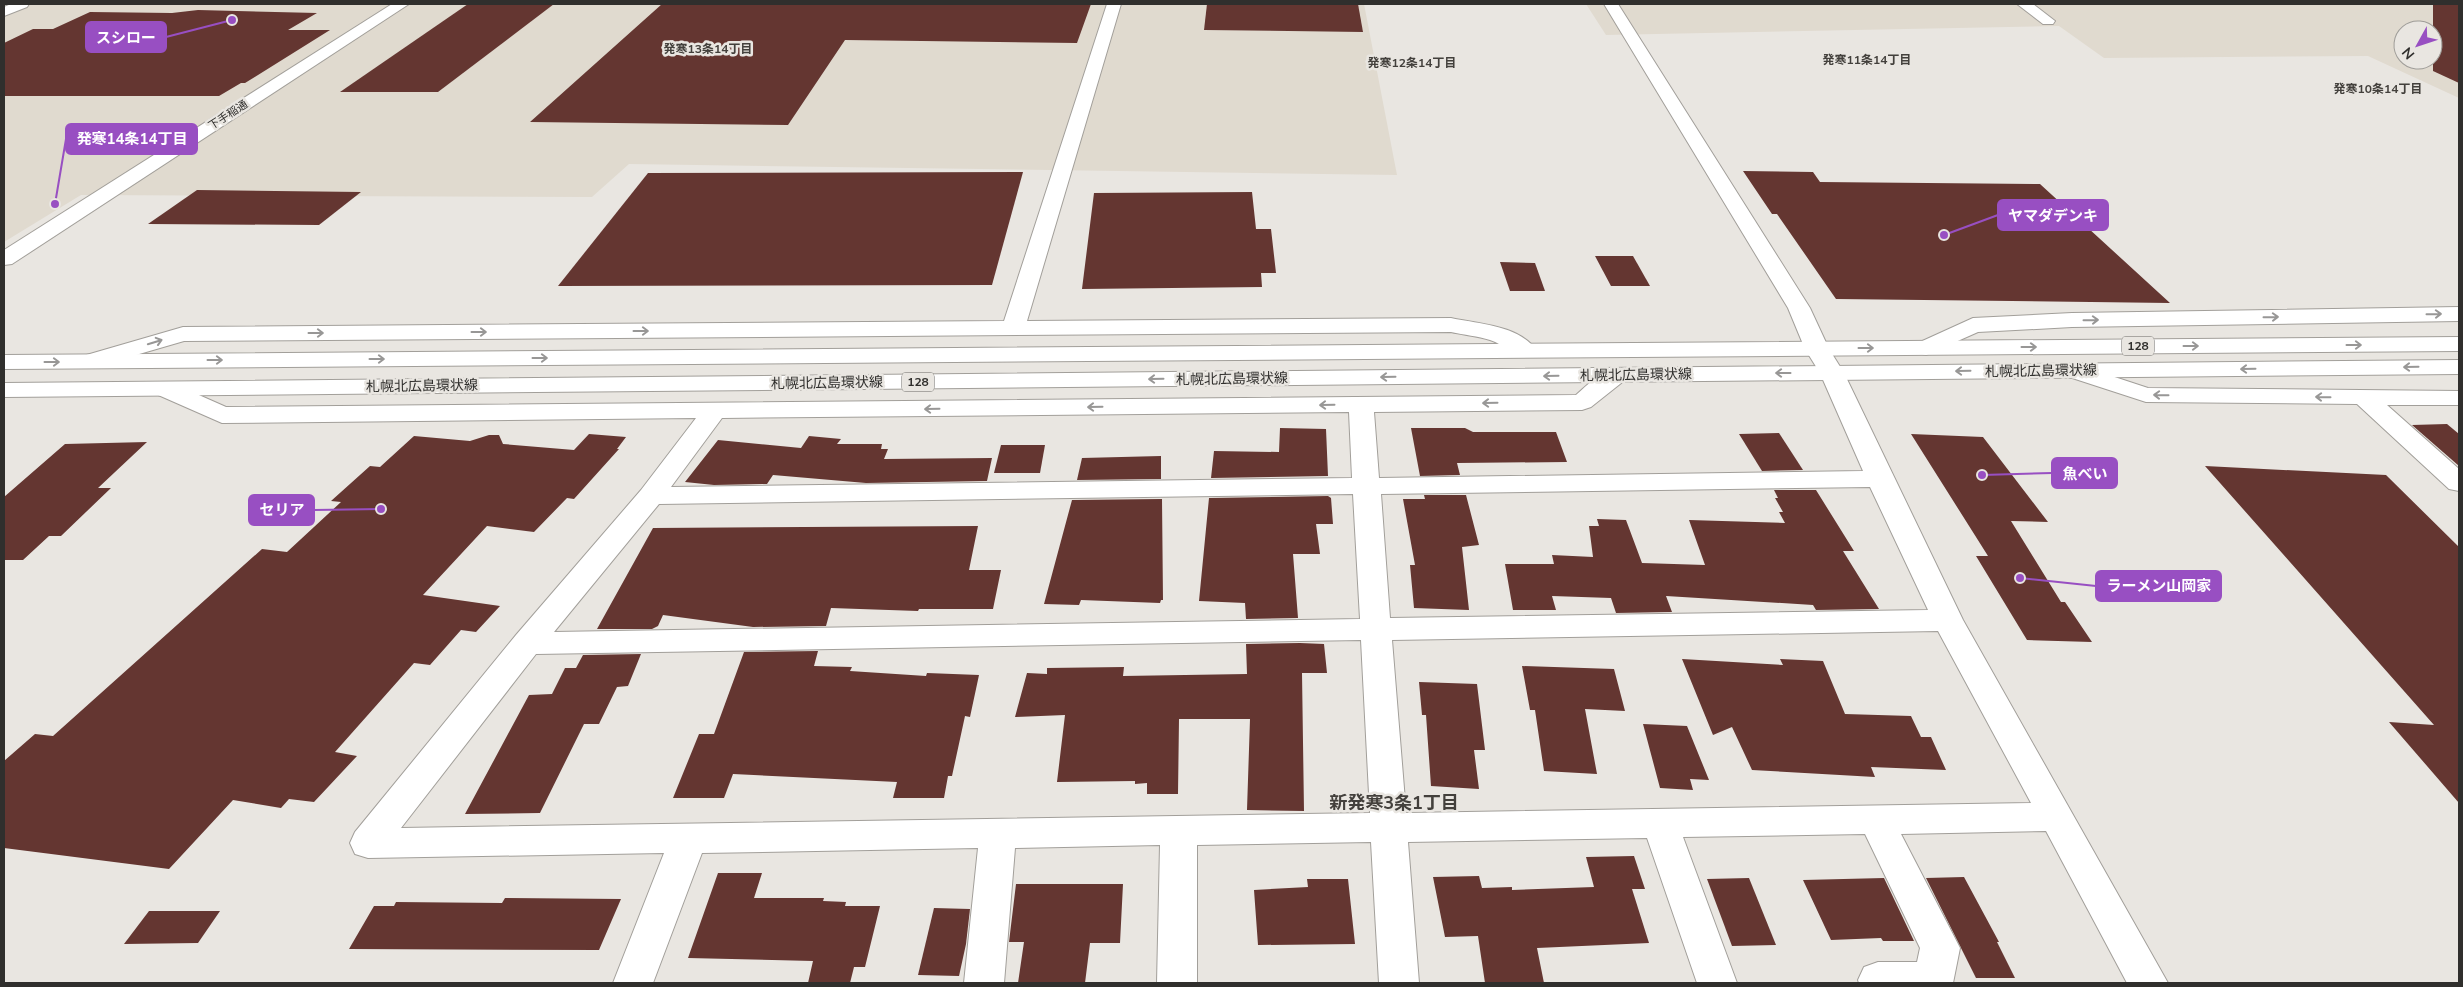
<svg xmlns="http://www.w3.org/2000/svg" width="2463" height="987" viewBox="0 0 2463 987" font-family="'Nunito Sans','Noto Sans JP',sans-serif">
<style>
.built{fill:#e0dacf;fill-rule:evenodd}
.building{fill:#643631}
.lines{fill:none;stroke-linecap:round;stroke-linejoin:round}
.minor-casing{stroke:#a29f9a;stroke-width:2}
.major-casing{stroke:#a29f9a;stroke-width:2}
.minor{fill:#fff;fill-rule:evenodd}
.major{fill:#fff;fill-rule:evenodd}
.oneway{stroke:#989796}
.labels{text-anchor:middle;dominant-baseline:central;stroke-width:5;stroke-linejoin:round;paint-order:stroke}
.far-street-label{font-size:11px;fill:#302f2d;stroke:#e9e6e1}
.far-neighbourhood-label{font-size:12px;font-weight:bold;fill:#43403c;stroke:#e9e6e1}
.shield{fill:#e9e6e1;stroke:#686663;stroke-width:1}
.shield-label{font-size:12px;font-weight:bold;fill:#302f2d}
.street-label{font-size:14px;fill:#302f2d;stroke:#e9e6e1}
.near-neighbourhood-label{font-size:18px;font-weight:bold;fill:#43403c;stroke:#e9e6e1}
.leader{fill:none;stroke:#984fc2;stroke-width:2}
.callout-dot{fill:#984fc2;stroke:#e9e6e1;stroke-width:2}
.callout{fill:#984fc2;stroke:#984fc2;stroke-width:2}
.callout-label{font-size:15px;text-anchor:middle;font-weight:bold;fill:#fff}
</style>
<rect width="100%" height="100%" fill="#e9e6e1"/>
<g class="built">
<path d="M 4,4 L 1364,4 L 1397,175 L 629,164 L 592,197 L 81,195 L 4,242 Z"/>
<path d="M 1586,4 L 2459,4 L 2459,98 L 2368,56 L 2104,58 L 2059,26 L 1606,35 ZM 2403,30 L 2433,30 L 2433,60 L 2403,60 Z"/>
</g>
<g class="building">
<path d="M 468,4 L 554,4 L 438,92 L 340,92 Z"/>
<path d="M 662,4 L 1091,4 L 1077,43 L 845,40 L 788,125 L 530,122 Z"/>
<path d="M 1207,4 L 1358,4 L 1363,32 L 1204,30 Z"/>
<path d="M 2433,4 L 2459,4 L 2459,83 L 2433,71 Z"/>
<path d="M 198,10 L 317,13 L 288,30 L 330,30 L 245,83 L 241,83 L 219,96 L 4,96 L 4,43 L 33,29 L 53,29 L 90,12 L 172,13 Z"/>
<path d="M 1743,171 L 1813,172 L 1820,182 L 2040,184 L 2170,303 L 1836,299 L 1777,214 L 1772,214 Z"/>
<path d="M 1023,172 L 992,285 L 558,286 L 648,173 Z"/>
<path d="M 197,190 L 361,192 L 319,225 L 148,224 Z"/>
<path d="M 1252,192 L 1256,229 L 1271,229 L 1276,273 L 1261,273 L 1262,287 L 1082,289 L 1094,193 Z"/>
<path d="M 1595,256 L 1633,256 L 1650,286 L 1611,286 Z"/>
<path d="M 1500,262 L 1535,263 L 1545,291 L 1510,291 Z"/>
<path d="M 2447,424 L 2459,434 L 2459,466 L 2412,425 Z"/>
<path d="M 1280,428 L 1326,429 L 1328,476 L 1211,478 L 1214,451 L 1279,452 Z"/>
<path d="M 1411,428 L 1465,428 L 1473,432 L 1556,432 L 1567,462 L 1457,463 L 1460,475 L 1420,476 Z"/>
<path d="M 1779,433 L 1803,470 L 1762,471 L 1739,434 Z"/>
<path d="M 589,434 L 626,437 L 617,449 L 619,449 L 574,499 L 567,498 L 534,532 L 487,526 L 423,595 L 500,606 L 476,632 L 461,630 L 430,665 L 414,663 L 335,752 L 357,756 L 314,802 L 289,799 L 281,808 L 233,800 L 169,869 L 4,848 L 4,761 L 35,734 L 53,736 L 262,549 L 287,552 L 341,502 L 331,501 L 370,466 L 380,467 L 414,436 L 470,441 L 489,435 L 499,435 L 503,444 L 574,450 Z"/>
<path d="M 1911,434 L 1983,437 L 2048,522 L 2011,521 L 2061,602 L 2065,602 L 2092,642 L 2027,640 L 1976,556 L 1988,556 Z"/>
<path d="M 809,436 L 841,439 L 837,444 L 882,444 L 881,449 L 888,449 L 884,459 L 992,458 L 987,481 L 866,483 L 773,475 L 767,484 L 714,485 L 685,482 L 718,440 L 801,448 Z"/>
<path d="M 147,442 L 98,488 L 111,488 L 61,536 L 49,536 L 23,560 L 4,560 L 4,497 L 65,444 Z"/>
<path d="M 1001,445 L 1045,445 L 1040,473 L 994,473 Z"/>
<path d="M 1161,456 L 1161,479 L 1077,480 L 1082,458 Z"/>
<path d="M 2205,466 L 2386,475 L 2459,547 L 2459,803 L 2389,722 L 2434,725 Z"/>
<path d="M 1774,490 L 1816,490 L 1854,551 L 1843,551 L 1879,609 L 1816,610 L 1813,605 L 1666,596 L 1672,612 L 1616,613 L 1611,598 L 1552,596 L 1556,610 L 1513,610 L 1505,564 L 1554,564 L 1552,555 L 1593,557 L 1589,526 L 1599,526 L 1597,519 L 1626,520 L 1642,563 L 1705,565 L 1689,520 L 1785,523 L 1779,512 L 1783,512 L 1775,498 L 1778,498 Z"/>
<path d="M 1424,495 L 1466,495 L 1479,545 L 1462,547 L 1469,610 L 1414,608 L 1410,565 L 1415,565 L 1403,499 L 1425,499 Z"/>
<path d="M 1328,496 L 1331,498 L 1333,524 L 1316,524 L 1320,554 L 1293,554 L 1298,618 L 1246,619 L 1245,603 L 1199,601 L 1209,498 Z"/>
<path d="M 1162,499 L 1163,600 L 1161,600 L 1160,603 L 1081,600 L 1079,605 L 1044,604 L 1072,500 Z"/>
<path d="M 978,526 L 969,570 L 1001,570 L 993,609 L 919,609 L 918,611 L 831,608 L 826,626 L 753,627 L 663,615 L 658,626 L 652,629 L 597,629 L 653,528 Z"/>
<path d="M 1300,643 L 1324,644 L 1327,673 L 1302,673 L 1304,811 L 1247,810 L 1250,719 L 1179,719 L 1178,794 L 1147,794 L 1147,783 L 1135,784 L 1135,781 L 1057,782 L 1065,715 L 1015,717 L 1027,673 L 1047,674 L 1047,668 L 1124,667 L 1123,676 L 1247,674 L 1246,644 Z"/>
<path d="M 818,651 L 814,666 L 852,667 L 850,671 L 926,676 L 927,673 L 979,675 L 970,717 L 965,716 L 952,776 L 948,776 L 944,798 L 893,798 L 897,782 L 733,774 L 724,798 L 673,798 L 699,734 L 714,734 L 744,652 Z"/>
<path d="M 641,654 L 628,686 L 617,687 L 599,724 L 584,724 L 540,813 L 465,814 L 529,695 L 552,694 L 565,668 L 576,668 L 583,655 Z"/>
<path d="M 1682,659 L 1783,665 L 1780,659 L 1823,661 L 1845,714 L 1911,716 L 1921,737 L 1931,737 L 1946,770 L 1871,767 L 1875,777 L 1752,770 L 1732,727 L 1713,735 Z"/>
<path d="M 1522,666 L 1614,669 L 1625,711 L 1585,709 L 1597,774 L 1544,771 L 1535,710 L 1530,710 Z"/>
<path d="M 1419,682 L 1477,684 L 1485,750 L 1474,750 L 1479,789 L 1431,786 L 1426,715 L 1422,715 Z"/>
<path d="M 1643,724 L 1687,726 L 1709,780 L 1690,779 L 1693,790 L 1660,788 Z"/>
<path d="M 1634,856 L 1645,889 L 1632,889 L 1649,943 L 1537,948 L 1544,983 L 1485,983 L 1478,936 L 1445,937 L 1433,877 L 1479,876 L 1482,888 L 1512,887 L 1512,890 L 1594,887 L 1586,857 Z"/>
<path d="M 718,873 L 762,873 L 754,898 L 824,898 L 823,901 L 846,902 L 845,906 L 880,906 L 865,967 L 854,967 L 850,983 L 808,983 L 813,961 L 688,958 Z"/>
<path d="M 1964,877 L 1999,942 L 1997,942 L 2015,978 L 1976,978 L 1926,878 Z"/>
<path d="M 1749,878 L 1776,945 L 1732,946 L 1707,879 Z"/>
<path d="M 1884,878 L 1914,941 L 1883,941 L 1881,938 L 1831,940 L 1803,880 Z"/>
<path d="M 1307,879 L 1348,879 L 1355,944 L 1258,945 L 1254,890 L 1308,887 Z"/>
<path d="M 1016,884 L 1123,884 L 1120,943 L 1090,943 L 1085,983 L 1018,983 L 1024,942 L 1009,942 Z"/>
<path d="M 505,898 L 621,899 L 599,950 L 349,949 L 374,906 L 394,906 L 396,902 L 502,903 Z"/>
<path d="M 934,908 L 970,909 L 966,944 L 959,976 L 918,975 Z"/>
<path d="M 149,911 L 220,911 L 198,943 L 124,944 Z"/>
</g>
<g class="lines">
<g class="minor-casing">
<g id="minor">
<path d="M 11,4 L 29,4 L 27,7 L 4,16 L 4,7 Z"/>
<path d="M 1107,4 L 1121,4 L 1027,321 L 1451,318 C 1479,324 1519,325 1537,351 L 1533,356 C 1514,361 1507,345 1490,340 C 1478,336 1464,335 1451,332 L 184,341 L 91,368 L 83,366 L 79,361 L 83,356 L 183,327 L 1004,321 Z"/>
<path d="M 1604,4 L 1618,4 L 1810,308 L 1829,349 L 1844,373 L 1963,620 L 2168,983 L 2127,983 L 2046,831 L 1901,834 L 1960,948 L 1953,983 L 1859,983 L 1858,980 L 1864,967 L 1878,962 L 1917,962 L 1920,948 L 1865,834 L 1683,837 L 1737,983 L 1697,983 L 1647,838 L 1408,842 L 1419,983 L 1379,983 L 1371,842 L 1197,845 L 1197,983 L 1157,983 L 1160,845 L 1015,848 L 1004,983 L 964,983 L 978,848 L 702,853 L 653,983 L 613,983 L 664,853 L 368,858 L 355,854 L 350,843 L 355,832 L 516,635 L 641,490 L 696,418 L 222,423 L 156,394 L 153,389 L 156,384 L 165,382 L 174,384 L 226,407 L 1576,395 C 1590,383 1605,365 1625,370 L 1628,375 L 1625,380 L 1591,407 L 1582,410 L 1374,412 L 1379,478 L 1863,471 L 1820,373 L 1805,349 L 1788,308 ZM 1349,412 L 1352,478 L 671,487 L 722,418 ZM 1870,487 L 1928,610 L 1390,618 L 1381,494 ZM 1353,494 L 1360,619 L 554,632 L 659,504 ZM 1938,631 L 2031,803 L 1406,813 L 1392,640 ZM 1361,640 L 1370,813 L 401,828 L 536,654 Z"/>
<path d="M 2017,4 L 2033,4 L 2055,21 L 2053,24 L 2043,24 Z"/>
<path d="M 2459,307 L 2459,321 L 2072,327 L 1978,332 L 1926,355 L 1918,353 L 1914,348 L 1918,343 L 1973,318 L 2072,313 Z"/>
<path d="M 2072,363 L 2148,388 L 2459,391 L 2459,405 L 2387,405 L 2459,469 L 2459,491 L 2449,489 L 2357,404 L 2146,402 L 2063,375 L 2060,370 L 2063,365 Z"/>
</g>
</g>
<g class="major-casing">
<g id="major">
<path d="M 392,4 L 409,4 L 12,264 L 4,265 L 4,250 Z"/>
<path d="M 2459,337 L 2459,351 L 4,369 L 4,355 Z"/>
<path d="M 2459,360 L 2459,374 L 4,397 L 4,383 Z"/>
</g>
</g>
<use href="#minor" class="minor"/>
<use href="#major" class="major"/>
</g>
<defs><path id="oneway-shaft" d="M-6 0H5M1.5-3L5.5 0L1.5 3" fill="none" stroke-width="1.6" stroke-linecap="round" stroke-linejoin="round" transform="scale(1.25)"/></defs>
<g class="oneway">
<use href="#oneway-shaft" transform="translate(2434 314) rotate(-1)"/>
<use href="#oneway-shaft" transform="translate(2271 317) rotate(-1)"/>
<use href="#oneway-shaft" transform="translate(2091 320) rotate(-1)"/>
<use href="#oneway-shaft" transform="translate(641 331)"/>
<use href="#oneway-shaft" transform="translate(479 332)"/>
<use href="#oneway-shaft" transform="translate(316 333)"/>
<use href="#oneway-shaft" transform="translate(155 342) rotate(-17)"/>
<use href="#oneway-shaft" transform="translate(2354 345)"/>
<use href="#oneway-shaft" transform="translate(2191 346)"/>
<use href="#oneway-shaft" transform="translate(2029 347)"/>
<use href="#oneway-shaft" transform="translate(1866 348)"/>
<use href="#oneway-shaft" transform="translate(540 358)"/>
<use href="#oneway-shaft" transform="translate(377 359)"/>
<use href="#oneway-shaft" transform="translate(215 360)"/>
<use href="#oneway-shaft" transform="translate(52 362)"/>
<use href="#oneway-shaft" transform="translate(2411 367) rotate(179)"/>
<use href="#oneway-shaft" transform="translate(2248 369) rotate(179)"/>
<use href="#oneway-shaft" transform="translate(1963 371) rotate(179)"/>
<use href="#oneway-shaft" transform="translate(1783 373) rotate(180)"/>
<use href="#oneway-shaft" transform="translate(1551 376) rotate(179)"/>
<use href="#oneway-shaft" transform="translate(1388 377) rotate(179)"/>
<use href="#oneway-shaft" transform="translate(1156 379) rotate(179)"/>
<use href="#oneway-shaft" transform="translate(2161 395) rotate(-179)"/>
<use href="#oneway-shaft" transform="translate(2323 397) rotate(-179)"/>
<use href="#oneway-shaft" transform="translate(1490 403) rotate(179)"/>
<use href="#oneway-shaft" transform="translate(1327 405) rotate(179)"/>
<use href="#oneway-shaft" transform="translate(1095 407) rotate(179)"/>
<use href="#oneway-shaft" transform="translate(932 409) rotate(179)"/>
</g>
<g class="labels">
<g class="far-street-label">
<text transform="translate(228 115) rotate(-33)">下手稲通</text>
</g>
<g class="far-neighbourhood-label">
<text x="708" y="49">発寒13条14丁目</text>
<text x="1867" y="60">発寒11条14丁目</text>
<text x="1412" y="63">発寒12条14丁目</text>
<text x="2378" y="89">発寒10条14丁目</text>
</g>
<g class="shield">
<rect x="2122" y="336.5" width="32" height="19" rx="4"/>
<rect x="902" y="372.5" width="32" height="19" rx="4"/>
</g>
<g class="shield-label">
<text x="2138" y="346">128</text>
<text x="918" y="382">128</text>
</g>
<g class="street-label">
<text transform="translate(2041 371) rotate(-1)">札幌北広島環状線</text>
<text transform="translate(1636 375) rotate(-1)">札幌北広島環状線</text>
<text transform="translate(1232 379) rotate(-1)">札幌北広島環状線</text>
<text transform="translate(827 383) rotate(-1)">札幌北広島環状線</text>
<text transform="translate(422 386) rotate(-1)">札幌北広島環状線</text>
</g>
<g class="near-neighbourhood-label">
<text x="1394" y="803">新発寒3条1丁目</text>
</g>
</g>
<path class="leader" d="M232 20L166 37M55 204L66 139M1944 235L1998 215M1982 475L2052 473M381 509L314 510M2020 578L2096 586"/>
<g class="callout-dot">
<circle cx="232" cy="20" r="5"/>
<circle cx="55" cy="204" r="5"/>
<circle cx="1944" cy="235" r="5"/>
<circle cx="1982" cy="475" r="5"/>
<circle cx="381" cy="509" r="5"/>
<circle cx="2020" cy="578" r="5"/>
</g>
<g class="callout">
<rect x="86" y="22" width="80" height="30" rx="5"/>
<rect x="66" y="124" width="131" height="30" rx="5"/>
<rect x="1998" y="200" width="110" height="30" rx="5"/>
<rect x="2052" y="458" width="65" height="30" rx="5"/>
<rect x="249" y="495" width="65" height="30" rx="5"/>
<rect x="2096" y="571" width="125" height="30" rx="5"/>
</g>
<g class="callout-label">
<text x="126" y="43">スシロー</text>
<text x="132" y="144">発寒14条14丁目</text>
<text x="2053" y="221">ヤマダデンキ</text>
<text x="2085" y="479">魚べい</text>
<text x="282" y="515">セリア</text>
<text x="2159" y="591">ラーメン山岡家</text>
</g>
<rect width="2463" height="987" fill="none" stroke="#302f2d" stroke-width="10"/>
<g transform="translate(2418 45) rotate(230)"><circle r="24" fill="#e9e6e1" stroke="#9f9d99"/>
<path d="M0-4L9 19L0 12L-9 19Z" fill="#984fc2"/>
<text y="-8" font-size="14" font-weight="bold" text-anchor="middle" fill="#302f2d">N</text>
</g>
</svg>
